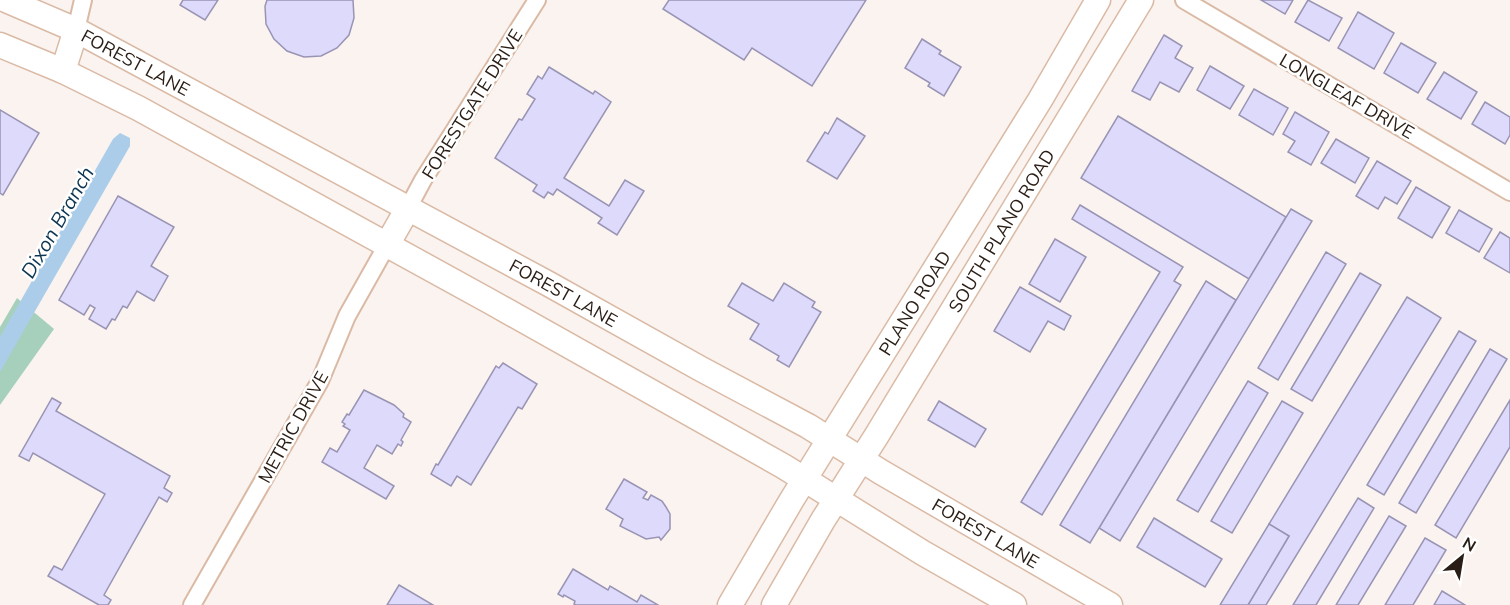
<svg xmlns="http://www.w3.org/2000/svg" width="1510" height="605" viewBox="0 0 1510 605" font-family="Mulish,sans-serif">
<style>
.forest{fill:#a6d0bc}
.water{fill:#abcde9}
.building{fill:#dedafc;stroke:#9994b4;stroke-width:1.5}
.lines{fill:none;stroke-linecap:round;stroke-linejoin:round}
.street-casing{stroke:#dabaa5;stroke-width:20}
.secondary-casing{stroke:#dabaa5;stroke-width:27}
.street{stroke:#fff;stroke-width:16}
.secondary{stroke:#fff;stroke-width:24}
.labels{text-anchor:middle;dominant-baseline:central;stroke-width:5;stroke-linejoin:round;paint-order:stroke}
.street-label{font-size:18px;fill:#291d15;stroke:#fff}
.water-label{font-size:20px;font-style:italic;fill:#0e3652;stroke:#fff}
</style>
<rect width="100%" height="100%" fill="#faf3ef"/>
<path class="forest" d="M 17,298 L 54,329 L 0,405 L 0,327 Z"/>
<path class="water" d="M 120,133 L 130,138 L 130,146 L 0,372 L 0,337 L 113,139 Z"/>
<g class="building">
<path d="M 183,0 L 218,0 L 205,20 L 180,5 Z"/>
<path d="M 267,0 L 353,0 L 354,18 L 349,35 L 337,48 L 321,56 L 304,57 L 287,51 L 274,39 L 266,24 L 265,6 Z"/>
<path d="M 669,0 L 866,0 L 812,86 L 752,48 L 744,60 L 663,9 Z"/>
<path d="M 1261,0 L 1293,0 L 1285,14 Z"/>
<path d="M 1308,0 L 1342,18 L 1329,41 L 1295,22 Z"/>
<path d="M 1358,12 L 1394,33 L 1374,69 L 1338,48 Z"/>
<path d="M 1164,35 L 1182,46 L 1175,58 L 1193,68 L 1179,92 L 1160,82 L 1150,100 L 1132,91 Z"/>
<path d="M 922,39 L 941,51 L 939,54 L 961,67 L 944,96 L 928,86 L 930,83 L 905,68 Z"/>
<path d="M 1401,43 L 1436,63 L 1418,93 L 1384,73 Z"/>
<path d="M 1210,66 L 1244,86 L 1230,109 L 1197,90 Z"/>
<path d="M 549,67 L 593,94 L 595,91 L 611,102 L 564,178 L 609,206 L 625,180 L 644,191 L 617,235 L 598,223 L 602,218 L 557,189 L 553,195 L 548,192 L 544,198 L 533,191 L 537,185 L 495,158 L 519,119 L 522,120 L 535,99 L 527,94 L 538,76 L 542,79 Z"/>
<path d="M 1444,72 L 1477,92 L 1461,119 L 1427,99 Z"/>
<path d="M 1254,89 L 1288,108 L 1273,135 L 1239,115 Z"/>
<path d="M 1485,102 L 1510,117 L 1510,135 L 1505,144 L 1472,124 Z"/>
<path d="M 0,110 L 39,133 L 3,195 L 0,193 Z"/>
<path d="M 1295,112 L 1329,132 L 1311,165 L 1288,152 L 1295,141 L 1283,134 Z"/>
<path d="M 1118,116 L 1286,217 L 1249,279 L 1081,178 Z"/>
<path d="M 837,118 L 865,136 L 837,179 L 807,161 L 825,132 L 828,134 Z"/>
<path d="M 1336,139 L 1369,158 L 1355,183 L 1321,163 Z"/>
<path d="M 1377,161 L 1411,181 L 1397,204 L 1385,197 L 1378,209 L 1356,196 Z"/>
<path d="M 1416,187 L 1450,207 L 1432,238 L 1398,218 Z"/>
<path d="M 118,196 L 174,227 L 151,266 L 168,276 L 154,301 L 137,291 L 127,308 L 123,306 L 115,320 L 112,319 L 106,329 L 89,319 L 95,308 L 90,305 L 84,315 L 59,300 Z"/>
<path d="M 1080,205 L 1183,267 L 1174,281 L 1181,285 L 1042,515 L 1021,502 L 1160,272 L 1072,219 Z"/>
<path d="M 1291,209 L 1312,221 L 1120,541 L 1099,528 Z"/>
<path d="M 1459,210 L 1492,229 L 1479,252 L 1446,233 Z"/>
<path d="M 1500,232 L 1510,238 L 1510,273 L 1484,258 Z"/>
<path d="M 1055,239 L 1086,257 L 1060,302 L 1029,284 Z"/>
<path d="M 1326,252 L 1346,264 L 1278,380 L 1258,368 Z"/>
<path d="M 1360,273 L 1381,285 L 1312,401 L 1291,389 Z"/>
<path d="M 1206,281 L 1236,300 L 1090,543 L 1060,525 Z"/>
<path d="M 742,283 L 773,301 L 784,283 L 815,302 L 812,307 L 821,312 L 789,367 L 777,360 L 779,356 L 750,339 L 759,324 L 728,306 Z"/>
<path d="M 1020,287 L 1071,316 L 1064,330 L 1048,321 L 1030,352 L 994,331 Z"/>
<path d="M 1407,297 L 1441,318 L 1266,605 L 1248,605 L 1289,536 L 1269,524 Z"/>
<path d="M 1459,331 L 1476,341 L 1384,495 L 1367,485 Z"/>
<path d="M 1490,349 L 1507,359 L 1416,513 L 1399,503 Z"/>
<path d="M 503,363 L 537,384 L 522,409 L 518,407 L 471,485 L 457,476 L 451,486 L 431,474 L 436,464 L 438,465 L 496,366 L 499,368 Z"/>
<path d="M 1248,381 L 1268,393 L 1198,512 L 1177,500 Z"/>
<path d="M 364,390 L 394,405 L 404,414 L 403,417 L 411,422 L 401,440 L 403,442 L 401,446 L 398,444 L 392,454 L 377,445 L 364,468 L 394,486 L 386,499 L 322,462 L 330,448 L 337,452 L 350,430 L 343,426 L 345,424 L 342,422 L 347,414 L 349,415 Z"/>
<path d="M 52,398 L 61,403 L 56,411 L 170,476 L 164,488 L 172,493 L 167,502 L 159,497 L 104,595 L 111,600 L 108,605 L 99,605 L 48,576 L 54,566 L 62,570 L 105,494 L 33,453 L 29,461 L 19,456 Z"/>
<path d="M 1510,400 L 1510,447 L 1456,538 L 1435,525 Z"/>
<path d="M 939,401 L 986,429 L 975,447 L 928,420 Z"/>
<path d="M 1282,401 L 1303,413 L 1232,533 L 1211,521 Z"/>
<path d="M 624,479 L 647,492 L 643,498 L 648,500 L 651,495 L 662,501 L 666,507 L 670,514 L 670,529 L 661,540 L 659,537 L 646,539 L 620,526 L 623,519 L 606,509 Z"/>
<path d="M 1358,498 L 1374,508 L 1316,605 L 1293,605 Z"/>
<path d="M 1389,516 L 1406,526 L 1358,605 L 1336,605 Z"/>
<path d="M 1154,518 L 1222,559 L 1205,587 L 1137,547 Z"/>
<path d="M 1269,524 L 1289,536 L 1248,605 L 1220,605 Z"/>
<path d="M 1425,538 L 1446,550 L 1413,605 L 1385,605 Z"/>
<path d="M 573,569 L 608,590 L 610,586 L 637,602 L 641,595 L 658,605 L 576,605 L 574,604 L 575,601 L 564,595 L 563,597 L 558,594 Z"/>
<path d="M 399,585 L 433,605 L 387,605 Z"/>
<path d="M 1442,591 L 1465,605 L 1434,605 Z"/>
</g>
<g class="lines">
<g class="street-casing">
<g id="street">
<path d="M 1184,0 L 1510,192"/>
<path d="M 76,30 L 83,0"/>
<path d="M 408,208 L 423,180 L 537,0"/>
<path d="M 192,605 L 320,381 L 347,316 L 387,245"/>
</g>
</g>
<g class="secondary-casing">
<g id="secondary">
<path id="s1" d="M 6,0 L 76,30 L 547,283 L 701,369 L 808,426 L 881,472 L 1110,605"/>
<path d="M 0,45 L 63,71 L 138,108 L 491,302 L 783,466 L 923,553 L 1014,605"/>
<path d="M 63,71 L 76,30"/>
<path d="M 387,245 L 408,208"/>
<path id="s2" d="M 730,605 L 791,501 L 1040,100 L 1098,0"/>
<path id="s3" d="M 774,605 L 823,520 L 877,435 L 1141,0"/>
</g>
</g>
<use href="#street" class="street"/>
<use href="#secondary" class="secondary"/>
</g>
<g class="labels">
<g class="street-label">
<text stroke="none"><textPath href="#s1" startOffset="144">FOREST LANE</textPath></text>
<text transform="translate(1347 96) rotate(30)">LONGLEAF DRIVE</text>
<text transform="translate(472 104) rotate(-58)">FORESTGATE DRIVE</text>
<text stroke="none"><textPath href="#s3" startOffset="438">SOUTH PLANO ROAD</textPath></text>
<text stroke="none"><textPath href="#s1" startOffset="630">FOREST LANE</textPath></text>
<text stroke="none"><textPath href="#s2" startOffset="354">PLANO ROAD</textPath></text>
<text transform="translate(293 427) rotate(-61)">METRIC DRIVE</text>
<text stroke="none"><textPath href="#s1" startOffset="1116">FOREST LANE</textPath></text>
</g>
<g class="water-label">
<text transform="translate(57 222) rotate(-60)">Dixon Branch</text>
</g>
</g>
<g transform="translate(1462 557) rotate(30)" stroke="#ffffff" stroke-width="4.5" paint-order="stroke">
<path d="M0-4.5L10 22L0 15L-10 22Z" fill="#291d15"/>
<text y="-9" font-size="16" font-weight="bold" text-anchor="middle" fill="#291d15">N</text>
</g>
</svg>
